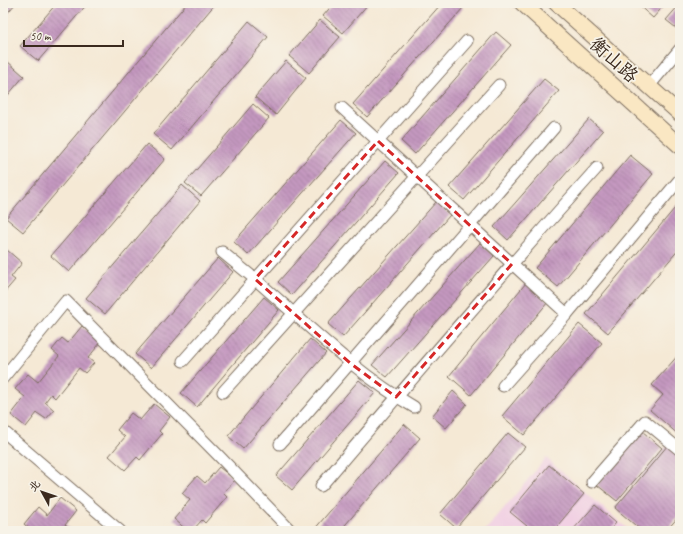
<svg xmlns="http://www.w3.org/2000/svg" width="683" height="534" viewBox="0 0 683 534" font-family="Caveat,'LXGW WenKai TC',sans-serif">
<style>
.built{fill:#f1d0e3}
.building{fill:url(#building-back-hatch)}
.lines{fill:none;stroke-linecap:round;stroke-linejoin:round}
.street-casing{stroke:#7c6d5e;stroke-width:13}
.secondary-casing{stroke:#7c6d5e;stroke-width:17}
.street{stroke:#fff;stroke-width:11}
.secondary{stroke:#fae7c3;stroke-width:15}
.marked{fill:none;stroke:#d62828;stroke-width:3;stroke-dasharray:8 5;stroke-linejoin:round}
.labels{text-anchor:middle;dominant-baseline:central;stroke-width:3.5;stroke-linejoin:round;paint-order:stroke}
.street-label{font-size:19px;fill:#3b2a1e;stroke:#f7f3e8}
</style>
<defs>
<pattern id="building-back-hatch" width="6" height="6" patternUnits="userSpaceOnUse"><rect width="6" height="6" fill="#c498c0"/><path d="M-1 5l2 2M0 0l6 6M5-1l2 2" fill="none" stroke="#a07c9b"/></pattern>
</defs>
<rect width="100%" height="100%" fill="#f7f3e8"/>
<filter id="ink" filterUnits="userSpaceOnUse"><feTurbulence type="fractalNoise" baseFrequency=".025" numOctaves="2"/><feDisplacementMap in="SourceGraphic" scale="8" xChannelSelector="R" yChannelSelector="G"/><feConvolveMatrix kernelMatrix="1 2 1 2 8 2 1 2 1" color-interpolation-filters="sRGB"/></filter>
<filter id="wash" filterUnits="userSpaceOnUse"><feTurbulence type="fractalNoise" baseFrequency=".012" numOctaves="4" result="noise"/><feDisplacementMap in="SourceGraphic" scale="16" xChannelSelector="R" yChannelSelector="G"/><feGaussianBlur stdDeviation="0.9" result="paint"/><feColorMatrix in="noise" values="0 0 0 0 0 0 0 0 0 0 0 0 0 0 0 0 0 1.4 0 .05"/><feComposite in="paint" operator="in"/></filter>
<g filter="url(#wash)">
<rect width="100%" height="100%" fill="#f5e9d5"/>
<path class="built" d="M 546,458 L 630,531 L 485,531 Z"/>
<g id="blocks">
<g class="building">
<path d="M 3,3 L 16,3 L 3,18 Z"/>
<path d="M 57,3 L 88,3 L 38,61 L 20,46 Z"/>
<path d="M 187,3 L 216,3 L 23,232 L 6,218 Z"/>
<path d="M 334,3 L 369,3 L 343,33 L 323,16 Z"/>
<path d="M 442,3 L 456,3 L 463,8 L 367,117 L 353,104 Z"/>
<path d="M 636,3 L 666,3 L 653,18 Z"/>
<path d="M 680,4 L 680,31 L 666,20 Z"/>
<path d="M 320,20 L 340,37 L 309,73 L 289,56 Z"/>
<path d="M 249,21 L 268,37 L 172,150 L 153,134 Z"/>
<path d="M 496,32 L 511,45 L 415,154 L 401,141 Z"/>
<path d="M 7,61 L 24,76 L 3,101 L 3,65 Z"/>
<path d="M 286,61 L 306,78 L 276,115 L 255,97 Z"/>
<path d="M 544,79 L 559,91 L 464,200 L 449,187 Z"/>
<path d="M 253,104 L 269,118 L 201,196 L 185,183 Z"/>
<path d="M 589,119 L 603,131 L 508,240 L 494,227 Z"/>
<path d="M 341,120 L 356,133 L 248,255 L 234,242 Z"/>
<path d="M 147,144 L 165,159 L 69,272 L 51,256 Z"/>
<path d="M 630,155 L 653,174 L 558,287 L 535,268 Z"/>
<path d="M 385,161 L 399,173 L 292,295 L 278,282 Z"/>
<path d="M 182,185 L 200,201 L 105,314 L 86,298 Z"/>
<path d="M 436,202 L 450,215 L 343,337 L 328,324 Z"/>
<path d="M 680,202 L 680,248 L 608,333 L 586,314 Z"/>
<path d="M 480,243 L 494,256 L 387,377 L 372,365 Z"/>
<path d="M 7,250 L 22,263 L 11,277 L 15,280 L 3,294 L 3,255 Z"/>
<path d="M 218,258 L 233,272 L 151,368 L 135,354 Z"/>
<path d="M 526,283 L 548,302 L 471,395 L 449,376 Z"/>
<path d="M 264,297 L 279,310 L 197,407 L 181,393 Z"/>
<path d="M 579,324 L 602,343 L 524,435 L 502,416 Z"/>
<path d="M 82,326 L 101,342 L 88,358 L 94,363 L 85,373 L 79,368 L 55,398 L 51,394 L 45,402 L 54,410 L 46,419 L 37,413 L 26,427 L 11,415 L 25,397 L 15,389 L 28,374 L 38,382 L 59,356 L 52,350 L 62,338 L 68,343 Z"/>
<path d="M 310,339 L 326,353 L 243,449 L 228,436 Z"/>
<path d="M 680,353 L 680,436 L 650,410 L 663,395 L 652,385 Z"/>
<path d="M 359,380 L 375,393 L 292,490 L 276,476 Z"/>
<path d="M 453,391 L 467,404 L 446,428 L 432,416 Z"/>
<path d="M 154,404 L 170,417 L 159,431 L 162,434 L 140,460 L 137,457 L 125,470 L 109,456 L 125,437 L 117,430 L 131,413 L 140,420 Z"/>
<path d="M 404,424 L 420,438 L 340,531 L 313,531 Z"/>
<path d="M 642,431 L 662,448 L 617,501 L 597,485 Z"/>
<path d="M 508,433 L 525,447 L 456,528 L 440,514 Z"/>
<path d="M 668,445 L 680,455 L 680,515 L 666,531 L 642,531 L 615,508 Z"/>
<path d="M 549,465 L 584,494 L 553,531 L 533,531 L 510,512 Z"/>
<path d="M 219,467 L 235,480 L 223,493 L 227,497 L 205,523 L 202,520 L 192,531 L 188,531 L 174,519 L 190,500 L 182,493 L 197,476 L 205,483 Z"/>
<path d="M 60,498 L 76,511 L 65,525 L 72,531 L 32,531 L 24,524 L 38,507 L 47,515 Z"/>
<path d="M 595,505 L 616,523 L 609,531 L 572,531 Z"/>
</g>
</g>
</g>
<g filter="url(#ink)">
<use href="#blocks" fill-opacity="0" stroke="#7c6d5e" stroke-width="1"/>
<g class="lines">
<g class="street-casing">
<g id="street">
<path d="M 649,86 L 680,49"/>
<path d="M 342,108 L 567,314 L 680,179"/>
<path d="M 222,252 C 233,261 244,270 255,279 C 307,324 355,373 414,407"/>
<path d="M 183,361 L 467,41"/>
<path d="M 3,378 L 66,301 L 219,456 L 291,531"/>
<path d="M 503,386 L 567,314"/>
<path d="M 223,392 L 499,85"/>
<path d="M 3,431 L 120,531"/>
<path d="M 280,444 L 554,128"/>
<path d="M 592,482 L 645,421 L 680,450"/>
<path d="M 321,486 C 412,379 503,273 597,168"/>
</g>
</g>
<g class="secondary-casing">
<g id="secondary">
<path d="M 522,3 L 680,146"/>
<path d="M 556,3 L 680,114"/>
</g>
</g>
<use href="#street" class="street"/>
<use href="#secondary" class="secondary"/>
</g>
</g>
<path class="marked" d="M 378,141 L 512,264 L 396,397 L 350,363 L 255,279 Z"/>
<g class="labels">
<g class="street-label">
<text transform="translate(614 60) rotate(42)">衡山路</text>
</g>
</g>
<rect width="683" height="534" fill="none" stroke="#f7f3e8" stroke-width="16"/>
<g transform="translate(42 492) rotate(310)" stroke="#f7f3e8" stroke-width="3" paint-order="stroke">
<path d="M0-3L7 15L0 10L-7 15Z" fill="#3b2a1e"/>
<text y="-6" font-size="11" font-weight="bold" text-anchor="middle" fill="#3b2a1e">北</text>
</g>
<path d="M24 40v6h99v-6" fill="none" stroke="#3b2a1e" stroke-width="2"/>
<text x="30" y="40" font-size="12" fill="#3b2a1e" stroke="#f7f3e8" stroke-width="3" paint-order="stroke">50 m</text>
</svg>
